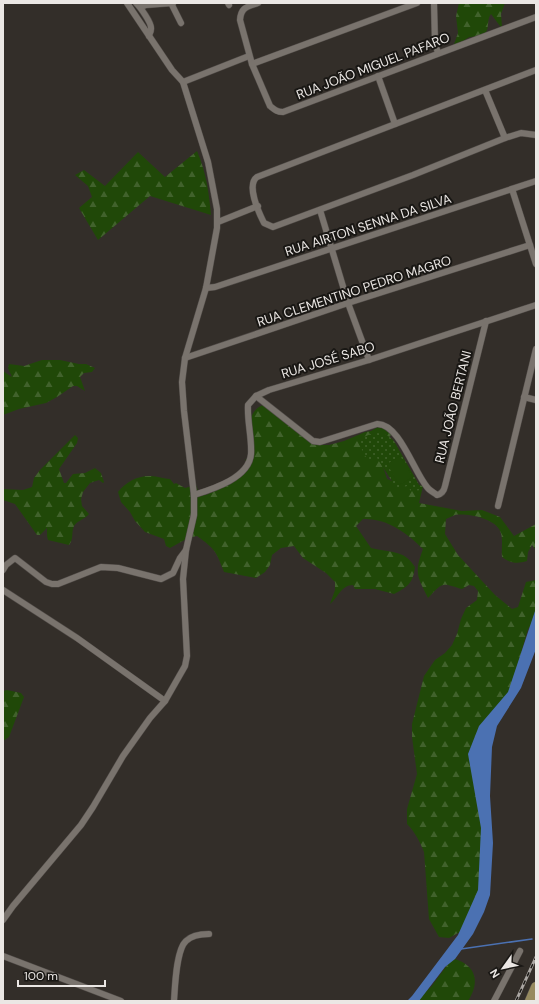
<svg xmlns="http://www.w3.org/2000/svg" width="539" height="1004" viewBox="0 0 539 1004" font-family="'DM Sans',sans-serif">
<style>
.forest{fill:url(#forest-firs)}
.park{fill:url(#park-dots)}
.garden{fill:#204808}
.water{fill:#4b71b2}
.lines{fill:none;stroke-linecap:round;stroke-linejoin:round}
.stream{stroke:#4b71b2;stroke-width:1.5}
.minor-casing{stroke:#514c48;stroke-width:7}
.primary-casing{stroke:#514c48;stroke-width:11}
.minor{stroke:#79736d;stroke-width:6}
.primary{stroke:#968a5f;stroke-width:10}
.rail-casing{stroke:#aba7a3;stroke-width:3}
.rail{stroke:#191714;stroke-width:1.5;stroke-dasharray:4.5;stroke-linecap:butt}
.labels{text-anchor:middle;dominant-baseline:central;stroke-width:4;stroke-linejoin:round;paint-order:stroke}
.street-label{font-size:13px;fill:#ebe7e4;stroke:#191714}
</style>
<defs>
<pattern id="forest-firs" width="22" height="20" patternUnits="userSpaceOnUse"><rect width="22" height="20" fill="#204808"/><path d="M5 1l3.5 6h-7zM16 11l3.5 6h-7z" fill="#41622c"/></pattern>
<pattern id="park-dots" width="8" height="8" patternUnits="userSpaceOnUse"><rect width="8" height="8" fill="#204808"/><path d="M2 2h.1M6 6h.1" fill="none" stroke="#41622c" stroke-width="1.8" stroke-linecap="round"/></pattern>
</defs>
<rect width="100%" height="100%" fill="#332e29"/>
<g class="forest">
<path d="M 459,3 L 505,3 L 501,14 L 502,27 L 500,26 L 491,14 C 487,19 489,25 487,30 C 484,39 477,36 470,37 C 466,38 461,44 457,46 L 454,44 L 458,33 L 456,16 Z"/>
<path d="M 197,151 C 206,172 209,192 211,215 L 150,196 L 98,240 L 79,208 L 92,197 L 88,186 L 75,175 L 84,170 L 105,186 L 138,152 L 165,177 Z"/>
<path d="M 42,360 L 60,360 L 79,364 L 86,364 L 95,368 L 92,372 L 84,373 L 80,377 L 85,391 L 77,386 L 73,386 L 57,397 L 46,403 L 19,409 L 3,415 L 3,371 L 12,377 L 8,368 L 9,364 L 24,366 Z"/>
<path d="M 263,405 L 310,439 L 321,445 L 329,445 L 344,441 L 365,432 L 371,431 L 378,427 L 384,426 L 392,434 C 374,451 381,458 387,479 L 400,484 L 414,484 L 423,486 L 419,503 L 462,511 L 482,510 L 500,517 L 514,536 L 536,524 L 536,550 L 532,545 L 528,552 L 527,561 C 517,564 510,563 502,557 C 501,549 504,536 499,529 C 492,518 467,513 455,515 C 452,516 449,518 446,519 L 445,534 L 458,555 L 495,595 L 512,609 L 518,607 L 526,582 L 536,580 L 536,617 L 528,629 L 509,695 L 486,740 L 490,882 L 465,929 L 449,938 L 439,937 L 429,919 L 424,852 C 420,842 415,832 407,824 L 407,809 L 417,774 L 412,737 L 412,724 L 424,676 L 435,660 L 445,653 L 452,645 L 457,634 L 461,619 L 466,608 L 477,600 L 478,591 L 474,586 L 469,585 L 462,589 C 441,583 444,581 428,598 C 417,576 414,573 423,549 C 407,533 387,518 363,519 L 356,526 L 371,548 C 390,553 404,549 415,567 C 413,583 408,587 394,594 L 375,589 L 355,589 L 353,585 C 341,585 338,598 330,604 L 335,590 L 335,582 L 326,573 L 303,558 L 294,546 L 281,548 L 272,555 L 270,565 L 265,572 L 256,578 L 224,572 C 216,551 215,549 197,536 L 188,538 L 170,548 L 166,546 L 164,539 L 145,532 L 135,521 L 130,512 L 121,502 L 118,492 C 125,482 139,475 151,476 C 157,476 164,479 170,479 L 174,484 L 176,483 L 185,488 L 196,485 C 198,491 199,494 206,495 L 233,482 L 249,463 L 245,460 L 249,457 C 249,441 244,412 263,405 Z"/>
<path d="M 75,435 L 78,438 L 77,443 L 59,469 L 64,483 L 66,483 L 73,474 L 85,473 L 95,468 L 101,473 L 104,482 L 103,483 L 99,480 L 90,483 L 83,492 L 81,499 L 82,506 L 89,514 C 85,519 78,520 74,526 C 71,533 74,539 69,545 L 48,540 L 47,536 L 47,528 L 40,535 L 37,535 L 15,504 L 3,500 L 3,489 L 23,490 L 32,487 L 34,478 L 40,470 Z"/>
<path d="M 7,690 L 21,693 L 24,697 L 9,737 L 3,741 L 3,691 Z"/>
<path d="M 455,959 C 477,966 480,983 468,1001 L 415,1001 L 431,987 L 448,964 Z"/>
</g>
<path class="park" d="M 373,433 C 382,433 388,434 394,441 L 422,490 L 411,491 L 407,486 L 397,489 L 377,458 L 368,461 L 357,440 Z"/>
<path class="garden" d="M 400,456 L 413,477 L 399,485 L 387,464 Z"/>
<path class="water" d="M 536,608 L 536,649 L 521,688 L 497,726 L 492,747 L 490,796 L 493,843 L 490,895 L 484,912 L 473,934 L 455,959 L 445,967 L 419,1001 L 407,1001 L 412,996 L 458,935 L 478,890 L 481,828 L 468,754 L 479,726 L 508,692 Z"/>
<g class="lines">
<path class="stream" d="M 461,949 L 532,939"/>
<g class="minor-casing">
<g id="minor">
<path d="M 136,3 C 140,7 152,23 151,29 C 151,32 149,34 149,36"/>
<path d="M 171,3 L 181,23"/>
<path d="M 228,3 L 229,5"/>
<path d="M 258,3 C 247,7 241,7 240,20 L 252,64 L 270,106 C 275,110 277,112 283,112 L 536,17"/>
<path d="M 434,3 L 435,43 L 438,53"/>
<path d="M 141,7 L 146,5 L 173,3"/>
<path d="M 252,64 L 417,3"/>
<path d="M 536,70 L 257,177 C 246,185 259,213 264,223 L 273,227 L 413,175 L 505,138 L 521,133 L 536,135"/>
<path d="M 378,76 L 395,124"/>
<path d="M 183,82 L 249,56"/>
<path d="M 485,90 L 505,138"/>
<path d="M 512,189 L 536,264"/>
<path d="M 320,210 L 348,303 L 369,360"/>
<path d="M 218,222 L 258,206"/>
<path d="M 206,288 L 215,287 L 536,181"/>
<path d="M 185,358 L 348,303 L 530,245"/>
<path d="M 256,396 L 313,441 L 320,442 L 377,424 C 399,423 414,472 427,487 C 429,490 433,492 437,495 C 442,494 444,491 445,486 L 486,321"/>
<path d="M 524,397 L 536,400"/>
<path d="M 194,495 C 213,489 249,478 251,454 C 252,438 247,421 248,405 L 256,396 L 269,390 L 369,360 L 536,305"/>
<path d="M 498,506 L 536,349"/>
<path d="M 3,570 L 6,565 L 15,558 L 46,582 L 52,584 L 58,584 L 101,567 L 118,568 L 161,579 L 173,573 L 180,558 L 186,550"/>
<path d="M 3,590 L 77,638 L 165,701"/>
<path d="M 3,920 L 13,906 L 81,825 L 93,807 L 123,756 L 150,718 L 165,701 L 185,666 L 187,656 L 183,579 L 186,550 L 194,515 L 194,495 L 184,411 L 182,382 L 185,358 L 206,288 L 217,228 L 217,209 L 208,162 L 183,82 L 172,70 L 127,3"/>
<path d="M 3,956 L 121,1001"/>
<path d="M 174,1001 C 175,987 176,950 186,941 C 192,935 202,934 209,934"/>
<path d="M 494,1001 L 520,951"/>
</g>
</g>
<g class="primary-casing">
<path id="primary" d="M 530,1001 L 536,987"/>
</g>
<use href="#minor" class="minor"/>
<use href="#primary" class="primary"/>
<g class="rail-casing">
<path id="rail" d="M 516,1001 L 536,957"/>
</g>
<use href="#rail" class="rail"/>
</g>
<g class="labels">
<g class="street-label">
<text transform="translate(373 66) rotate(-21)">RUA JOÃO MIGUEL PAFARO</text>
<text transform="translate(368 225) rotate(-18)">RUA AIRTON SENNA DA SILVA</text>
<text transform="translate(354 291) rotate(-18)">RUA CLEMENTINO PEDRO MAGRO</text>
<text transform="translate(328 360) rotate(-17)">RUA JOSÉ SABO</text>
<text transform="translate(453 407) rotate(-76)">RUA JOÃO BERTANI</text>
</g>
</g>
<rect width="539" height="1004" fill="none" stroke="#ebe7e4" stroke-width="8"/>
<g transform="translate(503 968) rotate(237)" stroke="#191714" stroke-width="3" paint-order="stroke">
<path d="M0-3L7 15L0 10L-7 15Z" fill="#ebe7e4"/>
<text y="-6" font-size="11" font-weight="bold" text-anchor="middle" fill="#ebe7e4">N</text>
</g>
<path d="M18 980v6h87v-6" fill="none" stroke="#ebe7e4" stroke-width="2"/>
<text x="24" y="980" font-size="12" fill="#ebe7e4" stroke="#191714" stroke-width="3" paint-order="stroke">100 m</text>
</svg>
